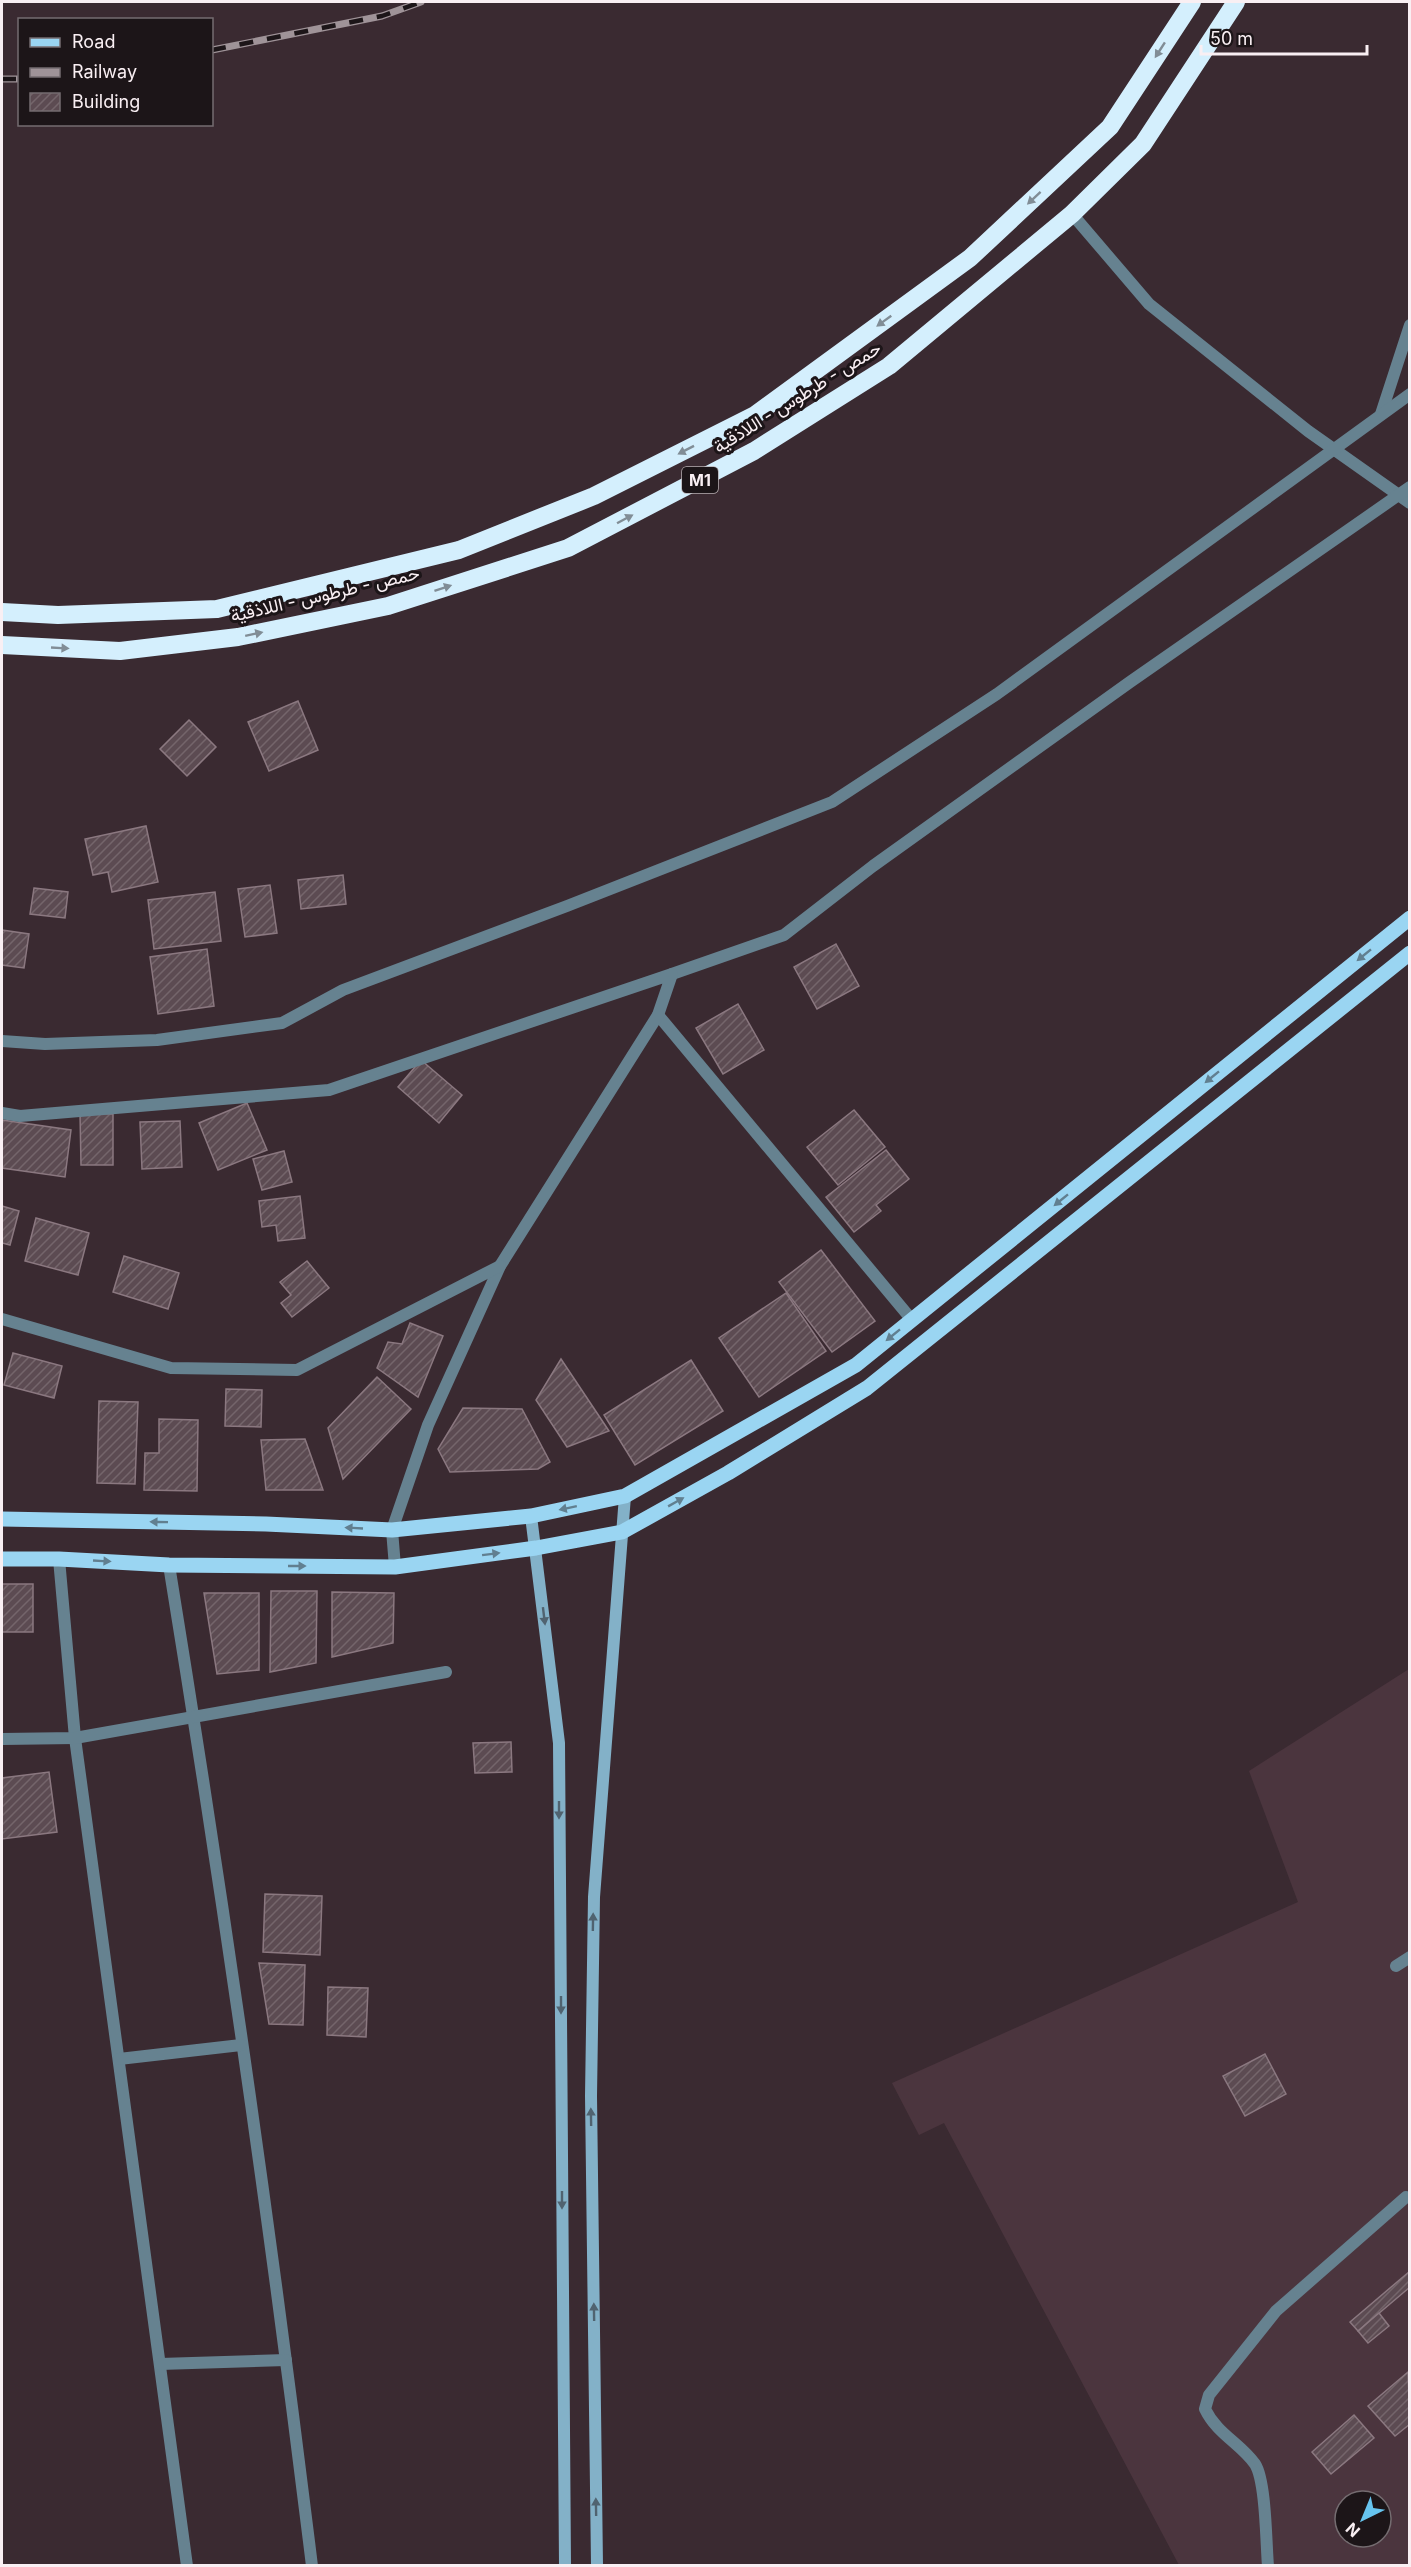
<svg xmlns="http://www.w3.org/2000/svg" width="1411" height="2567" viewBox="0 0 1411 2567" font-family="Inter,Vazirmatn,sans-serif">
<style>
.built{fill:#4b353e;fill-rule:evenodd}
.building{fill:url(#building-hatch);stroke:#8b7880;stroke-width:1.5}
.lines{fill:none;stroke-linecap:round;stroke-linejoin:round}
.lane{stroke:#668290;stroke-width:12}
.street{stroke:#668290;stroke-width:12}
.secondary{stroke:#83b1c8;stroke-width:12}
.primary{stroke:#9ad5f2;stroke-width:15}
.highway{stroke:#d4effd;stroke-width:18}
.rail-casing{stroke:#9f9398;stroke-width:7}
.rail{stroke:#1c1518;stroke-width:4.5;stroke-dasharray:14;stroke-linecap:butt}
.oneway{fill:#818d96}
.oneway2{fill:#617f90}
.oneway3{fill:#506370}
.labels{text-anchor:middle;dominant-baseline:central;stroke-width:6;stroke-linejoin:round;paint-order:stroke}
.shield{fill:#1c1518;stroke:#b7aeb1;stroke-width:1.5}
.shield-label{font-size:16px;font-weight:bold;fill:#f9eff3}
.street-label{font-size:18px;fill:#f9eff3;stroke:#1c1518}
</style>
<defs>
<pattern id="building-hatch" width="6" height="6" patternUnits="userSpaceOnUse" patternTransform="scale(1.5)"><rect width="6" height="6" fill="#5c4b52"/><path d="M-1 1l2-2M0 6l6-6M5 7l2-2" fill="none" stroke="#74656b"/></pattern>
</defs>
<rect width="100%" height="100%" fill="#3a2a31"/>
<path class="built" d="M 1409,1669 L 1409,2565 L 1179,2565 L 944,2123 L 919,2135 L 892,2083 L 1298,1902 L 1249,1771 ZM 1345,2501 L 1381,2501 L 1381,2537 L 1345,2537 Z"/>
<g class="building">
<path d="M 298,701 L 318,750 L 269,771 L 248,722 Z"/>
<path d="M 189,720 L 216,747 L 187,776 L 160,749 Z"/>
<path d="M 146,826 L 158,882 L 112,892 L 108,872 L 93,875 L 85,839 Z"/>
<path d="M 343,875 L 346,904 L 301,909 L 298,880 Z"/>
<path d="M 270,885 L 277,933 L 245,937 L 238,889 Z"/>
<path d="M 34,888 L 68,892 L 65,918 L 30,914 Z"/>
<path d="M 215,892 L 221,941 L 154,949 L 148,900 Z"/>
<path d="M 2,930 L 29,934 L 24,968 L 2,965 Z"/>
<path d="M 836,944 L 859,986 L 817,1009 L 794,967 Z"/>
<path d="M 207,949 L 214,1006 L 158,1014 L 150,957 Z"/>
<path d="M 738,1004 L 764,1050 L 723,1074 L 696,1028 Z"/>
<path d="M 421,1060 L 462,1095 L 439,1123 L 398,1087 Z"/>
<path d="M 247,1103 L 267,1150 L 218,1170 L 199,1123 Z"/>
<path d="M 854,1110 L 885,1147 L 838,1185 L 807,1147 Z"/>
<path d="M 80,1113 L 113,1114 L 113,1165 L 81,1165 Z"/>
<path d="M 2,1120 L 71,1130 L 65,1177 L 2,1168 Z"/>
<path d="M 180,1121 L 182,1167 L 142,1169 L 140,1122 Z"/>
<path d="M 886,1150 L 909,1179 L 876,1205 L 881,1211 L 854,1232 L 826,1197 Z"/>
<path d="M 284,1151 L 292,1182 L 262,1190 L 253,1159 Z"/>
<path d="M 300,1196 L 305,1238 L 278,1241 L 276,1225 L 262,1227 L 259,1201 Z"/>
<path d="M 2,1206 L 19,1211 L 10,1245 L 2,1243 Z"/>
<path d="M 36,1218 L 89,1233 L 78,1275 L 25,1261 Z"/>
<path d="M 821,1250 L 875,1321 L 832,1352 L 779,1282 Z"/>
<path d="M 124,1256 L 179,1273 L 168,1309 L 113,1292 Z"/>
<path d="M 307,1261 L 329,1288 L 292,1317 L 281,1303 L 291,1295 L 280,1282 Z"/>
<path d="M 786,1293 L 826,1351 L 759,1397 L 719,1338 Z"/>
<path d="M 410,1323 L 443,1336 L 418,1397 L 377,1368 L 388,1342 L 402,1344 Z"/>
<path d="M 13,1353 L 62,1366 L 54,1398 L 4,1385 Z"/>
<path d="M 561,1359 L 609,1431 L 567,1447 L 536,1400 Z"/>
<path d="M 691,1360 L 723,1411 L 635,1465 L 604,1415 Z"/>
<path d="M 377,1377 L 411,1409 L 343,1479 L 328,1428 Z"/>
<path d="M 226,1389 L 262,1390 L 261,1427 L 225,1426 Z"/>
<path d="M 99,1401 L 138,1402 L 135,1484 L 97,1483 Z"/>
<path d="M 463,1408 L 522,1409 L 550,1462 L 538,1469 L 450,1472 L 438,1449 Z"/>
<path d="M 159,1419 L 198,1420 L 197,1491 L 144,1490 L 145,1453 L 159,1453 Z"/>
<path d="M 305,1439 L 323,1490 L 266,1490 L 261,1440 Z"/>
<rect x="2" y="1584" width="31" height="48"/>
<path d="M 271,1591 L 317,1591 L 316,1663 L 270,1672 Z"/>
<path d="M 332,1592 L 394,1593 L 393,1643 L 332,1657 Z"/>
<path d="M 204,1593 L 259,1593 L 259,1670 L 217,1674 Z"/>
<path d="M 511,1742 L 512,1772 L 475,1773 L 473,1743 Z"/>
<path d="M 49,1772 L 57,1832 L 2,1839 L 2,1778 Z"/>
<path d="M 265,1894 L 322,1896 L 320,1955 L 263,1952 Z"/>
<path d="M 259,1963 L 305,1965 L 303,2025 L 269,2024 Z"/>
<path d="M 328,1987 L 368,1988 L 366,2037 L 327,2035 Z"/>
<path d="M 1265,2054 L 1286,2094 L 1245,2116 L 1223,2076 Z"/>
<path d="M 1410,2271 L 1410,2287 L 1358,2331 L 1350,2322 Z"/>
<path d="M 1379,2313 L 1389,2326 L 1368,2343 L 1358,2331 Z"/>
<path d="M 1408,2372 L 1410,2424 L 1395,2436 L 1368,2406 Z"/>
<path d="M 1354,2415 L 1374,2438 L 1331,2474 L 1312,2452 Z"/>
</g>
<g class="lines">
<g class="lane">
<path d="M 1396,1966 L 1410,1957"/>
<path d="M 1268,2566 C 1266,2543 1266,2481 1255,2464 C 1240,2443 1217,2434 1205,2409 L 1209,2395 L 1276,2311 L 1406,2197"/>
</g>
<g class="street">
<path d="M 1072,214 L 1149,304 L 1308,431 L 1410,503"/>
<path d="M 1381,414 L 1410,325"/>
<path d="M 672,974 L 784,935 L 873,866 L 1130,682 L 1410,487"/>
<path d="M 658,1015 L 912,1320"/>
<path d="M 2,1041 L 45,1044 L 157,1040 L 282,1023 L 343,990 L 567,906 L 832,802 L 997,694 L 1410,394"/>
<path d="M 2,1113 L 20,1116 L 329,1090 L 672,974 L 658,1015 L 500,1266 L 428,1425 L 392,1530 L 395,1567"/>
<path d="M 2,1319 L 171,1368 L 297,1370 L 500,1266"/>
<path d="M 59,1559 L 75,1738 L 187,2566"/>
<path d="M 169,1565 C 223,1897 271,2231 312,2566"/>
<path d="M 2,1739 L 75,1738 L 446,1672"/>
<path d="M 119,2059 L 241,2045"/>
<path d="M 160,2364 L 286,2360"/>
</g>
<g class="secondary">
<path d="M 531,1516 L 559,1743 L 565,2566"/>
<path d="M 597,2566 L 591,2096 L 594,1897 L 625,1496"/>
</g>
<g class="primary">
<path d="M 2,1519 L 266,1524 L 392,1530 L 531,1516 L 625,1496 L 856,1365 L 1410,918"/>
<path d="M 2,1559 L 59,1559 L 169,1565 L 395,1567 L 536,1548 L 622,1532 L 728,1473 L 867,1388 L 1410,953"/>
</g>
<g class="highway">
<path d="M 2,612 L 58,615 L 217,609 L 459,550 L 594,496 L 755,415 L 970,258 L 1110,127 L 1192,2"/>
<path d="M 2,645 L 120,651 L 238,637 L 388,606 L 568,548 L 754,451 L 889,366 L 1072,214 L 1143,144 L 1236,2"/>
</g>
<g class="rail-casing">
<g id="rail">
<path d="M 212,50 L 382,16 L 421,2"/>
<path d="M 2,79 L 20,79"/>
</g>
</g>
<use href="#rail" class="rail"/>
</g>
<defs><path id="oneway-solid" d="M-6-.8H1V-3.2L6.5 0L1 3.2V.8H-6Z" transform="scale(1.5)"/></defs>
<g class="oneway">
<use href="#oneway-solid" transform="translate(1160 50) rotate(123)"/>
<use href="#oneway-solid" transform="translate(1034 198) rotate(137)"/>
<use href="#oneway-solid" transform="translate(884 321) rotate(144)"/>
<use href="#oneway-solid" transform="translate(686 450) rotate(153)"/>
<use href="#oneway-solid" transform="translate(625 519) rotate(-28)"/>
<use href="#oneway-solid" transform="translate(443 588) rotate(-18)"/>
<use href="#oneway-solid" transform="translate(254 634) rotate(-12)"/>
<use href="#oneway-solid" transform="translate(60 648) rotate(3)"/>
</g>
<g class="oneway2">
<use href="#oneway-solid" transform="translate(1364 955) rotate(141)"/>
<use href="#oneway-solid" transform="translate(1212 1077) rotate(141)"/>
<use href="#oneway-solid" transform="translate(1061 1200) rotate(141)"/>
<use href="#oneway-solid" transform="translate(893 1335) rotate(141)"/>
<use href="#oneway-solid" transform="translate(676 1502) rotate(-29)"/>
<use href="#oneway-solid" transform="translate(568 1508) rotate(168)"/>
<use href="#oneway-solid" transform="translate(159 1522) rotate(-179)"/>
<use href="#oneway-solid" transform="translate(354 1528) rotate(-177)"/>
<use href="#oneway-solid" transform="translate(491 1554) rotate(-7)"/>
<use href="#oneway-solid" transform="translate(102 1561) rotate(3)"/>
<use href="#oneway-solid" transform="translate(297 1566)"/>
</g>
<g class="oneway3">
<use href="#oneway-solid" transform="translate(544 1616) rotate(83)"/>
<use href="#oneway-solid" transform="translate(559 1810) rotate(90)"/>
<use href="#oneway-solid" transform="translate(593 1922) rotate(-89)"/>
<use href="#oneway-solid" transform="translate(561 2005) rotate(90)"/>
<use href="#oneway-solid" transform="translate(591 2117) rotate(-91)"/>
<use href="#oneway-solid" transform="translate(562 2200) rotate(90)"/>
<use href="#oneway-solid" transform="translate(594 2312) rotate(-91)"/>
<use href="#oneway-solid" transform="translate(596 2507) rotate(-91)"/>
</g>
<g class="labels">
<rect class="shield" x="682" y="467" width="36" height="26" rx="4.5"/>
<g class="shield-label">
<text x="700" y="480">M1</text>
</g>
<g class="street-label">
<text transform="translate(797 397) rotate(-32)">حمص - طرطوس - اللاذقية</text>
<text transform="translate(325 594) rotate(-13)">حمص - طرطوس - اللاذقية</text>
</g>
</g>
<rect width="1411" height="2567" fill="none" stroke="#f9eff3" stroke-width="6"/>
<rect x="18" y="18" width="195" height="108" fill="#1c1518" stroke="#746c70" stroke-width="1.5"/>
<rect x="30" y="38" width="30" height="9" fill="#9ad5f2" stroke="#746c70" stroke-width="1.5"/>
<text x="72" y="48" font-size="18" fill="#f9eff3">Road</text>
<rect x="30" y="68" width="30" height="9" fill="#9f9398" stroke="#746c70" stroke-width="1.5"/>
<text x="72" y="78" font-size="18" fill="#f9eff3">Railway</text>
<rect x="30" y="93" width="30" height="18" fill="url(#building-hatch)" stroke="#746c70" stroke-width="1.5"/>
<text x="72" y="108" font-size="18" fill="#f9eff3">Building</text>
<g transform="translate(1363 2519) rotate(223)"><circle r="28" fill="#1c1518" stroke="#746c70" stroke-width="1.5"/>
<path d="M0-4.5L10 22L0 15L-10 22Z" fill="#67c4ef"/>
<text y="-9" font-size="16" font-weight="bold" text-anchor="middle" fill="#f9eff3">N</text>
</g>
<path d="M1201 45v9h166v-9" fill="none" stroke="#f9eff3" stroke-width="3"/>
<text x="1210" y="45" font-size="18" fill="#f9eff3" stroke="#1c1518" stroke-width="4.5" paint-order="stroke">50 m</text>
</svg>
